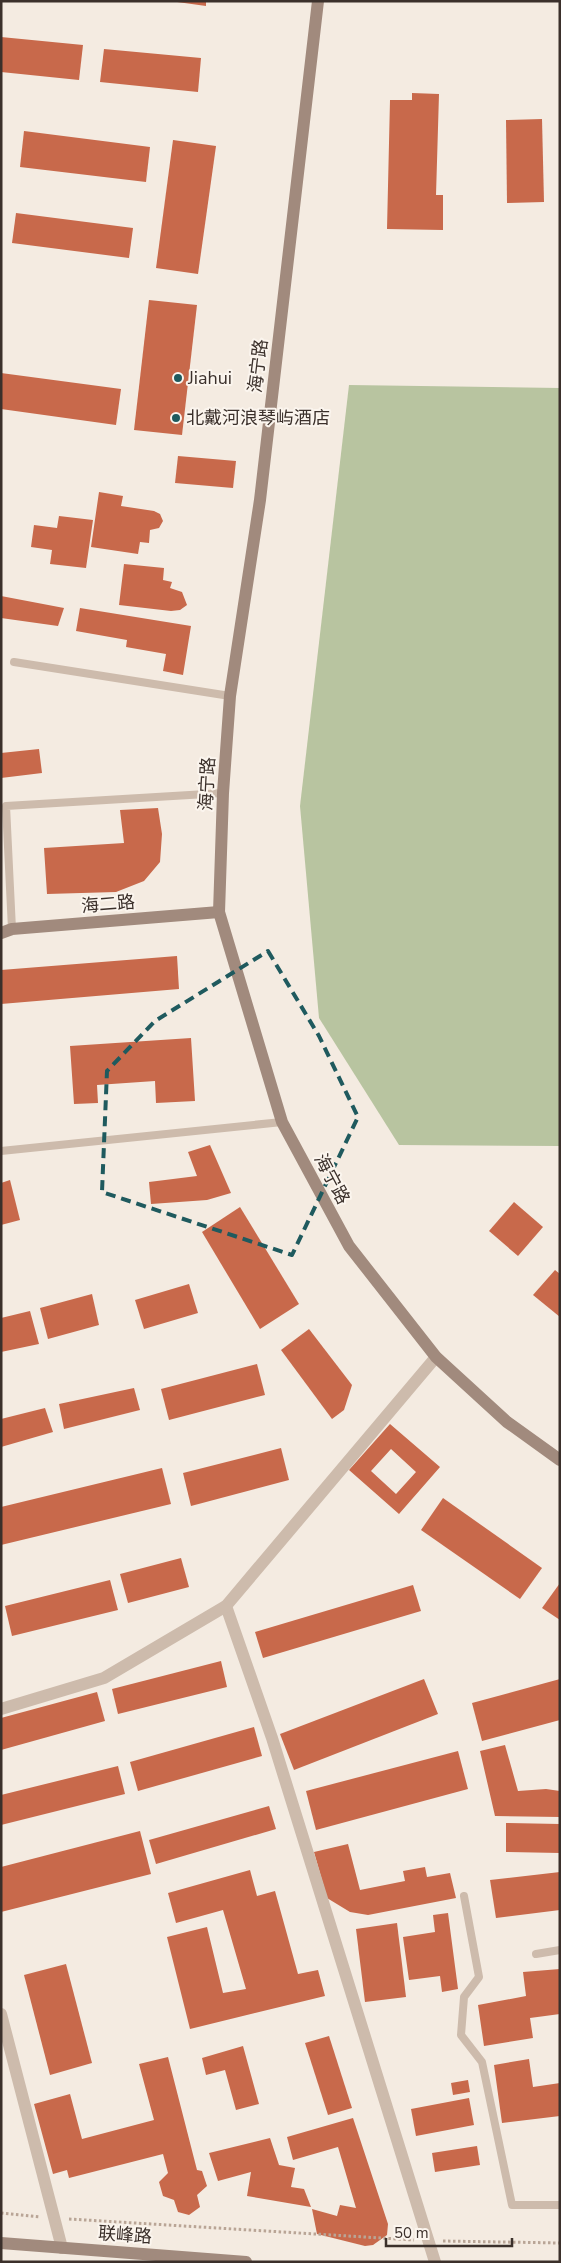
<svg xmlns="http://www.w3.org/2000/svg" width="561" height="2263" viewBox="0 0 561 2263" font-family="'Nunito Sans','Noto Sans SC',sans-serif">
<style>
.green{fill:#b8c4a0}
.building{fill:#c8694b;fill-rule:evenodd}
.lines{fill:none;stroke-linecap:round;stroke-linejoin:round}
.path{stroke:#b9a596;stroke-width:3;stroke-dasharray:2.5 2.5;stroke-linecap:butt}
.lane{stroke:#cdbbac;stroke-width:8}
.street{stroke:#cdbbac;stroke-width:12}
.secondary{stroke:#a18a7d;stroke-width:12}
.marked{fill:none;stroke:#1f5a5e;stroke-width:4;stroke-dasharray:10 6;stroke-linejoin:round}
.poi-dot{fill:#1f5a5e;stroke:#fbf5ee;stroke-width:2}
.labels{text-anchor:middle;dominant-baseline:central;stroke-width:4;stroke-linejoin:round;paint-order:stroke}
.street-label{font-size:18px;fill:#3b302b;stroke:#fbf5ee}
.poi-label{font-size:18px;fill:#3b302b;stroke:#fbf5ee;text-anchor:start}
</style>
<rect width="100%" height="100%" fill="#f4ebe1"/>
<path class="green" d="M 349,385 L 560,388 L 560,1146 L 399,1145 L 319,1018 L 300,806 Z"/>
<g class="building">
<path d="M 170,1 L 206,1 L 206,6 Z"/>
<path d="M 1,37 L 83,45 L 79,80 L 1,72 Z"/>
<path d="M 104,49 L 201,58 L 198,92 L 100,82 Z"/>
<path d="M 412,93 L 439,94 L 436,195 L 443,195 L 443,230 L 387,229 L 390,100 L 412,100 Z"/>
<path d="M 542,119 L 544,202 L 507,203 L 506,120 Z"/>
<path d="M 24,131 L 150,147 L 146,182 L 20,167 Z"/>
<path d="M 173,140 L 216,146 L 198,274 L 156,268 Z"/>
<path d="M 16,213 L 133,228 L 129,258 L 12,243 Z"/>
<path d="M 149,300 L 197,305 L 182,435 L 134,430 Z"/>
<path d="M 1,373 L 121,389 L 116,425 L 1,409 Z"/>
<path d="M 178,456 L 236,461 L 233,488 L 175,483 Z"/>
<path d="M 99,492 L 123,496 L 121,506 L 154,511 L 160,514 L 163,521 L 159,528 L 150,530 L 149,543 L 140,542 L 138,554 L 91,547 Z"/>
<path d="M 59,516 L 93,520 L 86,568 L 50,564 L 52,550 L 31,547 L 34,525 L 57,528 Z"/>
<path d="M 124,564 L 164,568 L 163,580 L 172,582 L 170,588 L 182,592 L 187,605 L 180,610 L 171,611 L 119,605 Z"/>
<path d="M 1,596 L 64,608 L 58,626 L 1,618 Z"/>
<path d="M 80,608 L 191,626 L 183,675 L 163,671 L 166,654 L 126,647 L 127,640 L 76,631 Z"/>
<path d="M 39,749 L 42,773 L 1,778 L 1,753 Z"/>
<path d="M 158,808 L 162,834 L 160,862 L 144,881 L 116,892 L 47,894 L 44,848 L 124,843 L 120,810 Z"/>
<path d="M 177,956 L 179,989 L 1,1004 L 1,970 Z"/>
<path d="M 191,1038 L 195,1101 L 156,1103 L 155,1081 L 97,1085 L 98,1103 L 74,1104 L 70,1046 Z"/>
<path d="M 210,1145 L 231,1193 L 207,1200 L 151,1204 L 149,1182 L 197,1176 L 188,1152 Z"/>
<path d="M 10,1180 L 20,1220 L 1,1225 L 1,1183 Z"/>
<path d="M 514,1202 L 543,1227 L 518,1256 L 489,1231 Z"/>
<path d="M 240,1207 L 299,1304 L 260,1329 L 202,1232 Z"/>
<path d="M 555,1270 L 560,1274 L 560,1317 L 533,1295 Z"/>
<path d="M 189,1284 L 198,1313 L 144,1329 L 135,1300 Z"/>
<path d="M 92,1294 L 99,1325 L 48,1339 L 40,1308 Z"/>
<path d="M 30,1311 L 39,1344 L 1,1352 L 1,1318 Z"/>
<path d="M 309,1329 L 352,1385 L 344,1410 L 332,1419 L 281,1350 Z"/>
<path d="M 257,1364 L 265,1395 L 169,1420 L 161,1389 Z"/>
<path d="M 134,1388 L 140,1410 L 64,1429 L 59,1404 Z"/>
<path d="M 45,1408 L 53,1432 L 1,1447 L 1,1419 Z"/>
<path d="M 390,1424 L 440,1467 L 399,1514 L 349,1470 ZM 391,1449 L 416,1472 L 396,1494 L 371,1471 Z"/>
<path d="M 281,1448 L 289,1480 L 191,1506 L 183,1473 Z"/>
<path d="M 162,1468 L 171,1504 L 1,1545 L 1,1507 Z"/>
<path d="M 443,1498 L 542,1568 L 520,1599 L 421,1530 Z"/>
<path d="M 181,1558 L 189,1587 L 128,1603 L 120,1574 Z"/>
<path d="M 110,1580 L 118,1610 L 12,1636 L 5,1606 Z"/>
<path d="M 560,1583 L 560,1620 L 542,1608 Z"/>
<path d="M 413,1585 L 421,1611 L 263,1658 L 255,1632 Z"/>
<path d="M 221,1661 L 227,1687 L 118,1714 L 112,1689 Z"/>
<path d="M 424,1679 L 438,1714 L 294,1770 L 280,1734 Z"/>
<path d="M 560,1679 L 560,1720 L 482,1741 L 472,1703 Z"/>
<path d="M 97,1692 L 105,1721 L 1,1750 L 1,1718 Z"/>
<path d="M 254,1727 L 262,1756 L 138,1791 L 130,1762 Z"/>
<path d="M 505,1745 L 518,1791 L 546,1789 L 560,1791 L 560,1817 L 495,1816 L 480,1751 Z"/>
<path d="M 458,1751 L 468,1789 L 316,1830 L 306,1791 Z"/>
<path d="M 118,1766 L 125,1794 L 1,1825 L 1,1795 Z"/>
<path d="M 269,1806 L 276,1829 L 156,1864 L 149,1840 Z"/>
<path d="M 506,1823 L 560,1824 L 560,1853 L 506,1852 Z"/>
<path d="M 140,1831 L 151,1874 L 1,1912 L 1,1867 Z"/>
<path d="M 348,1844 L 360,1890 L 405,1881 L 403,1871 L 425,1867 L 427,1877 L 450,1873 L 456,1898 L 368,1915 L 350,1912 L 327,1898 L 314,1852 Z"/>
<path d="M 250,1870 L 257,1896 L 275,1891 L 298,1974 L 318,1970 L 325,1996 L 190,2029 L 167,1937 L 207,1927 L 223,1993 L 246,1989 L 223,1910 L 176,1923 L 168,1893 Z"/>
<path d="M 560,1872 L 560,1910 L 496,1918 L 490,1880 Z"/>
<path d="M 448,1913 L 458,1989 L 442,1992 L 440,1976 L 409,1980 L 403,1937 L 435,1932 L 433,1915 Z"/>
<path d="M 397,1923 L 406,1997 L 365,2002 L 356,1929 Z"/>
<path d="M 66,1964 L 92,2063 L 50,2075 L 24,1975 Z"/>
<path d="M 560,1969 L 560,2014 L 530,2018 L 533,2038 L 484,2046 L 478,2005 L 526,1996 L 523,1972 Z"/>
<path d="M 329,2036 L 352,2108 L 328,2115 L 305,2043 Z"/>
<path d="M 243,2046 L 259,2104 L 236,2110 L 225,2070 L 206,2075 L 202,2058 Z"/>
<path d="M 168,2057 L 197,2170 L 202,2171 L 207,2186 L 197,2195 L 200,2207 L 189,2215 L 178,2212 L 174,2200 L 163,2196 L 159,2182 L 168,2173 L 163,2154 L 69,2178 L 67,2170 L 53,2174 L 34,2104 L 70,2094 L 82,2139 L 154,2120 L 139,2064 Z"/>
<path d="M 529,2059 L 533,2087 L 560,2083 L 560,2116 L 502,2123 L 494,2065 Z"/>
<path d="M 468,2080 L 470,2092 L 453,2095 L 451,2083 Z"/>
<path d="M 469,2098 L 474,2125 L 416,2136 L 411,2109 Z"/>
<path d="M 353,2118 L 388,2224 L 387,2235 L 373,2245 L 365,2246 L 317,2234 L 312,2209 L 337,2216 L 340,2205 L 356,2208 L 338,2147 L 293,2160 L 287,2137 Z"/>
<path d="M 270,2138 L 279,2165 L 295,2168 L 291,2187 L 304,2189 L 311,2207 L 247,2196 L 251,2172 L 218,2181 L 209,2153 Z"/>
<path d="M 477,2146 L 480,2165 L 435,2172 L 432,2153 Z"/>
</g>
<g class="lines">
<g class="path">
<path d="M 1,2213 L 40,2217"/>
<path d="M 69,2219 L 414,2240"/>
<path d="M 443,2241 L 560,2243"/>
</g>
<g class="lane">
<path d="M 14,662 L 230,696"/>
<path d="M 12,929 L 6,806 L 223,793"/>
<path d="M 1,1151 L 282,1122"/>
<path d="M 464,1896 L 479,1977 L 464,1997 L 461,2035 L 482,2062 L 512,2205 L 560,2205"/>
<path d="M 536,1954 L 560,1950"/>
</g>
<g class="street">
<path d="M 226,1606 L 272,1738 L 435,2262"/>
<path d="M 1,1709 L 104,1678 L 226,1606 L 436,1357"/>
<path d="M 1,2014 L 62,2248"/>
</g>
<g class="secondary">
<path d="M 318,1 L 260,500 L 230,696 L 223,793 L 219,912 L 282,1122 L 349,1246 L 436,1357 L 507,1422 L 560,1460"/>
<path d="M 1,933 L 12,929 L 219,912"/>
<path d="M 1,2243 L 246,2262"/>
</g>
</g>
<path class="marked" d="M 268,951 L 319,1036 L 358,1117 L 292,1255 L 102,1192 L 107,1071 L 155,1021 Z"/>
<g class="poi-dot">
<circle cx="178" cy="378" r="5"/>
<circle cx="176" cy="418" r="5"/>
</g>
<g class="labels">
<g class="street-label">
<text transform="translate(258 366) rotate(-83)">海宁路</text>
<text transform="translate(207 784) rotate(-87)">海宁路</text>
<text transform="translate(108 904) rotate(-5)">海二路</text>
<text transform="translate(332 1179) rotate(62)">海宁路</text>
<text transform="translate(125 2235) rotate(4)">联峰路</text>
</g>
<g class="poi-label">
<text x="188" y="378">Jiahui</text>
<text x="186" y="418">北戴河浪琴屿酒店</text>
</g>
</g>
<rect width="561" height="2263" fill="none" stroke="#3b302b" stroke-width="5"/>
<path d="M386 2238v8h126v-8" fill="none" stroke="#3b302b" stroke-width="2.5"/>
<text x="394" y="2238" font-size="15" fill="#3b302b" stroke="#fbf5ee" stroke-width="4" paint-order="stroke">50 m</text>
</svg>
